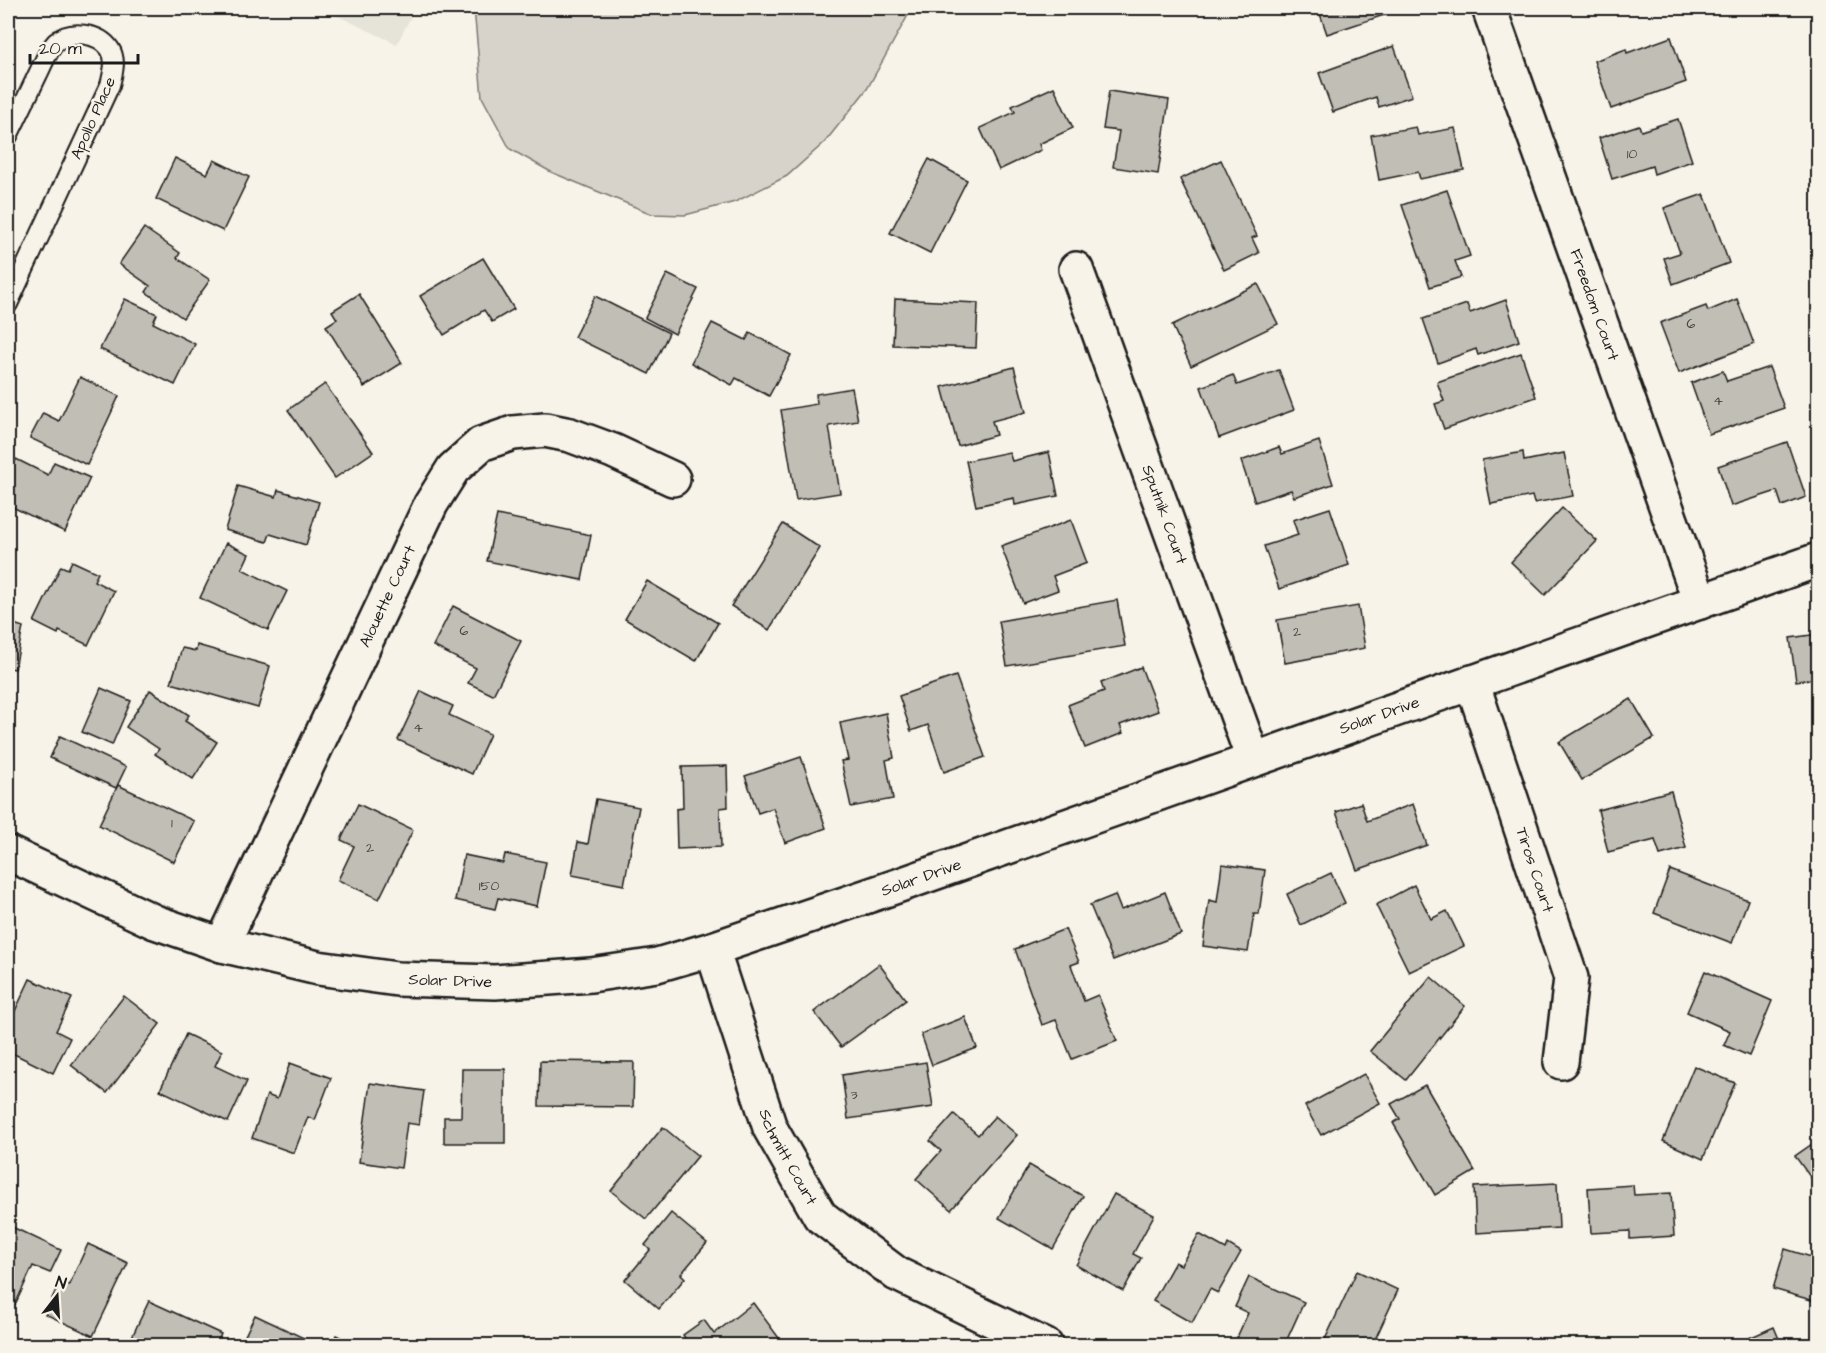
<svg xmlns="http://www.w3.org/2000/svg" width="1826" height="1353" viewBox="0 0 1826 1353" font-family="'Architects Daughter',sans-serif">
<style>
.built{fill:#e6e3d9}
.green{fill:#d7d3cb;stroke:#7a7874;stroke-width:1.5}
.building{fill:#c0beb5;stroke:#1c1c1c;stroke-width:1.5}
.lines{fill:none;stroke-linecap:round;stroke-linejoin:round}
.service-casing{stroke:#1c1c1c;stroke-width:22}
.minor-casing{stroke:#1c1c1c;stroke-width:38}
.tertiary-casing{stroke:#1c1c1c;stroke-width:38}
.service{stroke:#f7f3e8;stroke-width:18}
.minor{stroke:#f7f3e8;stroke-width:33}
.tertiary{stroke:#f7f3e8;stroke-width:33}
.labels{text-anchor:middle;dominant-baseline:central;stroke-width:6;stroke-linejoin:round;paint-order:stroke}
.number-label{font-size:14px;fill:#454442}
.street-label{font-size:16px;fill:#1c1c1c;stroke:#f7f3e8}
</style>
<rect width="100%" height="100%" fill="#f7f3e8"/>
<filter id="ink" filterUnits="userSpaceOnUse"><feTurbulence type="fractalNoise" baseFrequency=".0167" numOctaves="2"/><feDisplacementMap in="SourceGraphic" scale="12" xChannelSelector="R" yChannelSelector="G"/><feConvolveMatrix kernelMatrix="1 2 1 2 8 2 1 2 1" color-interpolation-filters="sRGB"/></filter>
<g filter="url(#ink)">
<path class="built" d="M 321,8 L 415,8 L 397,44 Z"/>
<path class="green" d="M 474,8 L 912,8 L 867,89 L 825,142 L 787,176 L 735,202 L 685,215 L 652,214 L 551,172 L 510,149 L 482,97 Z"/>
<g class="building">
<path d="M 1318,8 L 1395,8 L 1396,11 L 1327,34 Z"/>
<path d="M 1671,37 L 1686,82 L 1611,109 L 1594,61 L 1626,49 L 1627,53 Z"/>
<path d="M 1394,46 L 1412,96 L 1379,107 L 1376,97 L 1333,112 L 1319,73 Z"/>
<path d="M 1054,87 L 1073,128 L 1039,144 L 1041,150 L 999,170 L 980,128 L 1015,112 L 1012,106 Z"/>
<path d="M 1109,91 L 1169,100 L 1158,174 L 1113,167 L 1119,131 L 1103,129 Z"/>
<path d="M 1678,119 L 1692,161 L 1654,174 L 1652,166 L 1612,179 L 1599,138 L 1639,125 L 1641,131 Z"/>
<path d="M 1416,127 L 1418,135 L 1455,128 L 1464,170 L 1420,179 L 1418,172 L 1379,180 L 1371,135 Z"/>
<path d="M 175,158 L 207,174 L 214,160 L 249,177 L 223,231 L 156,199 Z"/>
<path d="M 929,159 L 967,180 L 930,253 L 890,233 Z"/>
<path d="M 1221,160 L 1257,236 L 1252,238 L 1259,253 L 1224,270 L 1180,179 Z"/>
<path d="M 1447,190 L 1470,256 L 1455,261 L 1461,277 L 1430,287 L 1402,205 Z"/>
<path d="M 1704,194 L 1729,263 L 1673,284 L 1664,258 L 1680,253 L 1664,208 Z"/>
<path d="M 144,228 L 180,253 L 177,258 L 210,280 L 183,318 L 146,292 L 150,286 L 119,264 Z"/>
<path d="M 483,258 L 514,309 L 492,322 L 484,310 L 444,335 L 420,296 Z"/>
<path d="M 667,274 L 698,289 L 675,334 L 645,318 Z"/>
<path d="M 1258,284 L 1278,324 L 1191,366 L 1172,325 Z"/>
<path d="M 359,294 L 402,363 L 364,387 L 326,326 L 337,319 L 332,311 Z"/>
<path d="M 595,296 L 669,333 L 649,374 L 574,337 Z"/>
<path d="M 125,299 L 157,314 L 153,323 L 195,344 L 175,385 L 100,349 Z"/>
<path d="M 895,299 L 978,303 L 976,348 L 893,345 Z"/>
<path d="M 1737,299 L 1754,344 L 1679,373 L 1660,323 L 1706,306 L 1708,311 Z"/>
<path d="M 1506,300 L 1519,341 L 1478,355 L 1476,349 L 1438,363 L 1423,319 L 1467,304 L 1470,313 Z"/>
<path d="M 712,323 L 746,340 L 750,333 L 791,355 L 769,396 L 736,378 L 732,385 L 691,363 Z"/>
<path d="M 1521,353 L 1536,397 L 1444,429 L 1435,404 L 1444,401 L 1437,382 Z"/>
<path d="M 1014,367 L 1026,412 L 992,421 L 996,435 L 958,446 L 942,387 Z"/>
<path d="M 1769,367 L 1784,408 L 1709,434 L 1691,383 L 1723,371 L 1727,381 Z"/>
<path d="M 1279,370 L 1294,410 L 1219,438 L 1201,387 L 1233,375 L 1237,385 Z"/>
<path d="M 80,377 L 119,396 L 87,465 L 30,438 L 43,413 L 59,421 Z"/>
<path d="M 325,384 L 373,452 L 335,478 L 288,410 Z"/>
<path d="M 852,388 L 858,421 L 829,426 L 840,493 L 796,500 L 781,410 L 817,404 L 816,394 Z"/>
<path d="M 1319,441 L 1333,484 L 1294,497 L 1291,490 L 1255,502 L 1241,461 L 1279,447 L 1282,454 Z"/>
<path d="M 1787,442 L 1806,497 L 1782,506 L 1777,491 L 1731,506 L 1718,466 Z"/>
<path d="M 1009,452 L 1012,461 L 1049,452 L 1058,496 L 1015,505 L 1014,498 L 976,506 L 966,461 Z"/>
<path d="M 1523,452 L 1524,461 L 1564,453 L 1573,496 L 1534,503 L 1532,496 L 1491,504 L 1482,460 Z"/>
<path d="M 16,459 L 48,475 L 54,462 L 90,478 L 65,532 L 8,505 L 8,477 Z"/>
<path d="M 238,486 L 276,497 L 278,490 L 319,502 L 306,545 L 270,534 L 267,542 L 225,530 Z"/>
<path d="M 1330,508 L 1349,565 L 1279,589 L 1264,546 L 1298,535 L 1293,520 Z"/>
<path d="M 1562,508 L 1597,541 L 1545,595 L 1511,562 Z"/>
<path d="M 497,515 L 591,535 L 582,580 L 487,561 Z"/>
<path d="M 1071,520 L 1087,563 L 1053,576 L 1058,590 L 1023,603 L 1001,546 Z"/>
<path d="M 783,524 L 820,548 L 769,630 L 731,606 Z"/>
<path d="M 226,543 L 249,554 L 242,569 L 287,591 L 268,630 L 200,598 Z"/>
<path d="M 72,561 L 98,573 L 94,581 L 114,591 L 88,645 L 59,631 L 58,634 L 34,622 L 61,566 L 68,569 Z"/>
<path d="M 647,581 L 718,623 L 696,661 L 625,619 Z"/>
<path d="M 1117,600 L 1125,646 L 1007,666 L 999,621 Z"/>
<path d="M 453,606 L 521,641 L 493,695 L 468,683 L 476,668 L 433,646 Z"/>
<path d="M 1358,606 L 1365,648 L 1285,663 L 1277,620 Z"/>
<path d="M 8,622 L 23,627 L 15,669 L 8,668 Z"/>
<path d="M 1818,634 L 1818,678 L 1796,681 L 1790,638 Z"/>
<path d="M 197,645 L 270,666 L 258,708 L 171,683 L 182,648 L 196,651 Z"/>
<path d="M 1141,667 L 1158,711 L 1120,725 L 1123,733 L 1085,748 L 1068,705 L 1104,691 L 1101,683 Z"/>
<path d="M 956,676 L 985,757 L 944,772 L 928,725 L 911,731 L 899,696 Z"/>
<path d="M 101,688 L 131,701 L 112,745 L 82,732 Z"/>
<path d="M 150,690 L 189,715 L 185,721 L 217,742 L 193,779 L 155,754 L 159,749 L 126,727 Z"/>
<path d="M 421,691 L 453,706 L 449,715 L 490,734 L 472,774 L 398,740 Z"/>
<path d="M 1631,699 L 1654,738 L 1582,780 L 1559,742 Z"/>
<path d="M 886,713 L 894,758 L 886,760 L 893,799 L 851,807 L 841,761 L 848,760 L 840,723 Z"/>
<path d="M 60,736 L 126,767 L 116,788 L 50,758 Z"/>
<path d="M 801,757 L 826,828 L 785,843 L 773,808 L 758,813 L 745,776 Z"/>
<path d="M 727,766 L 728,807 L 720,808 L 721,847 L 677,849 L 676,809 L 683,808 L 682,767 Z"/>
<path d="M 118,785 L 194,821 L 174,862 L 99,825 Z"/>
<path d="M 1671,791 L 1686,848 L 1660,855 L 1655,840 L 1608,852 L 1598,810 Z"/>
<path d="M 596,799 L 639,807 L 624,885 L 572,875 L 578,842 L 588,844 Z"/>
<path d="M 1361,803 L 1367,821 L 1413,804 L 1427,845 L 1357,870 L 1336,812 Z"/>
<path d="M 358,804 L 413,830 L 379,899 L 338,880 L 354,846 L 341,840 Z"/>
<path d="M 505,854 L 546,862 L 537,906 L 498,898 L 495,909 L 455,900 L 464,855 L 503,863 Z"/>
<path d="M 1222,864 L 1265,870 L 1259,914 L 1254,914 L 1248,952 L 1203,946 L 1209,900 L 1217,902 Z"/>
<path d="M 1670,870 L 1748,900 L 1732,943 L 1654,913 Z"/>
<path d="M 1331,873 L 1345,903 L 1301,925 L 1287,894 Z"/>
<path d="M 1414,885 L 1431,919 L 1447,911 L 1464,946 L 1409,972 L 1376,905 Z"/>
<path d="M 1165,892 L 1181,934 L 1113,960 L 1090,905 L 1115,895 L 1121,910 Z"/>
<path d="M 1065,929 L 1079,962 L 1071,965 L 1084,1001 L 1098,995 L 1117,1041 L 1072,1059 L 1056,1020 L 1042,1025 L 1015,949 Z"/>
<path d="M 879,964 L 906,1000 L 841,1047 L 814,1012 Z"/>
<path d="M 1705,971 L 1772,1001 L 1749,1056 L 1724,1045 L 1730,1031 L 1687,1012 Z"/>
<path d="M 1431,977 L 1465,1006 L 1406,1080 L 1370,1051 Z"/>
<path d="M 30,979 L 72,998 L 56,1031 L 70,1038 L 53,1073 L 8,1051 L 8,1026 Z"/>
<path d="M 124,996 L 160,1024 L 107,1093 L 71,1065 Z"/>
<path d="M 965,1017 L 977,1048 L 932,1065 L 921,1034 Z"/>
<path d="M 186,1034 L 222,1051 L 215,1066 L 247,1081 L 228,1122 L 160,1090 Z"/>
<path d="M 540,1061 L 634,1062 L 633,1107 L 539,1106 Z"/>
<path d="M 926,1062 L 933,1107 L 848,1119 L 842,1075 Z"/>
<path d="M 290,1063 L 331,1078 L 315,1120 L 308,1117 L 294,1153 L 252,1138 L 267,1095 L 277,1099 Z"/>
<path d="M 1694,1066 L 1735,1083 L 1703,1159 L 1663,1141 Z"/>
<path d="M 462,1069 L 505,1069 L 505,1143 L 444,1143 L 444,1117 L 461,1117 Z"/>
<path d="M 1364,1074 L 1380,1103 L 1321,1135 L 1305,1106 Z"/>
<path d="M 370,1083 L 424,1091 L 419,1125 L 407,1123 L 401,1168 L 359,1162 Z"/>
<path d="M 1425,1085 L 1475,1171 L 1435,1195 L 1393,1123 L 1400,1119 L 1391,1104 Z"/>
<path d="M 954,1114 L 978,1135 L 995,1116 L 1017,1135 L 951,1210 L 916,1179 L 941,1151 L 930,1141 Z"/>
<path d="M 663,1127 L 698,1156 L 646,1219 L 611,1191 Z"/>
<path d="M 1818,1140 L 1818,1188 L 1795,1156 Z"/>
<path d="M 1029,1165 L 1083,1196 L 1053,1249 L 999,1218 Z"/>
<path d="M 1557,1183 L 1559,1228 L 1476,1233 L 1474,1187 Z"/>
<path d="M 1633,1185 L 1634,1195 L 1671,1193 L 1674,1236 L 1630,1239 L 1630,1231 L 1591,1233 L 1588,1188 Z"/>
<path d="M 1114,1194 L 1154,1215 L 1133,1254 L 1141,1258 L 1123,1291 L 1076,1265 Z"/>
<path d="M 671,1213 L 707,1243 L 681,1274 L 685,1278 L 659,1309 L 625,1280 L 650,1250 L 645,1245 Z"/>
<path d="M 8,1225 L 61,1250 L 50,1273 L 33,1266 L 13,1309 L 8,1307 Z"/>
<path d="M 1199,1234 L 1226,1249 L 1228,1244 L 1241,1252 L 1218,1293 L 1210,1289 L 1192,1323 L 1153,1301 L 1175,1262 L 1181,1265 Z"/>
<path d="M 88,1244 L 128,1263 L 93,1336 L 45,1314 L 60,1281 L 69,1285 Z"/>
<path d="M 1785,1249 L 1818,1259 L 1818,1302 L 1773,1289 Z"/>
<path d="M 1357,1271 L 1398,1290 L 1372,1346 L 1322,1346 Z"/>
<path d="M 1249,1277 L 1304,1302 L 1284,1346 L 1233,1346 L 1248,1313 L 1235,1307 Z"/>
<path d="M 149,1301 L 221,1334 L 216,1346 L 139,1346 L 130,1341 Z"/>
<path d="M 753,1303 L 779,1338 L 769,1346 L 690,1346 L 683,1335 L 704,1320 L 714,1334 Z"/>
<path d="M 255,1315 L 308,1340 L 305,1346 L 240,1346 Z"/>
<path d="M 1774,1327 L 1782,1346 L 1731,1346 Z"/>
<path d="M 336,1335 L 358,1346 L 331,1346 Z"/>
</g>
<g class="lines">
<g class="service-casing">
<path id="service" d="M 8,136 C 18,116 28,95 38,74 C 43,64 48,50 56,42 C 70,29 99,33 110,49 C 117,60 113,73 110,85 L 8,304"/>
</g>
<g class="minor-casing">
<g id="minor">
<path id="s1" d="M 1489,8 L 1700,602"/>
<path id="s2" d="M 1076,269 L 1253,759"/>
<path id="s3" d="M 1472,682 L 1571,978 L 1561,1062"/>
<path id="s4" d="M 222,945 L 431,504 L 453,469 L 481,444 L 513,433 L 545,430 L 570,435 L 613,451 L 673,479"/>
<path id="s5" d="M 712,949 L 770,1128 L 820,1216 L 897,1274 L 1046,1346"/>
</g>
</g>
<g class="tertiary-casing">
<g id="tertiary">
<path id="s6" d="M 8,853 L 155,922 L 222,945 L 318,968 L 397,979 L 495,982 L 591,975 L 657,965 L 712,949 L 900,885 L 1818,560"/>
</g>
</g>
<use href="#service" class="service"/>
<use href="#minor" class="minor"/>
<use href="#tertiary" class="tertiary"/>
</g>
</g>
<g class="labels">
<g class="number-label">
<text x="1632" y="154">10</text>
<text x="1691" y="324">6</text>
<text x="1718" y="401">4</text>
<text x="464" y="631">6</text>
<text x="1297" y="632">2</text>
<text x="418" y="728">4</text>
<text x="172" y="823">1</text>
<text x="370" y="848">2</text>
<text x="489" y="886">150</text>
<text x="854" y="1095">3</text>
</g>
<g class="street-label">
<text transform="translate(93 118) rotate(-66)">Apollo Place</text>
<text stroke="none"><textPath href="#s1" startOffset="315">Freedom Court</textPath></text>
<text stroke="none"><textPath href="#s2" startOffset="261">Sputnik Court</textPath></text>
<text stroke="none"><textPath href="#s4" startOffset="386">Alouette Court</textPath></text>
<text stroke="none"><textPath href="#s6" startOffset="1437">Solar Drive</textPath></text>
<text stroke="none"><textPath href="#s3" startOffset="198">Tiros Court</textPath></text>
<text stroke="none"><textPath href="#s6" startOffset="951">Solar Drive</textPath></text>
<text stroke="none"><textPath href="#s6" startOffset="465">Solar Drive</textPath></text>
<text stroke="none"><textPath href="#s5" startOffset="222">Schmitt Court</textPath></text>
</g>
</g>
<rect width="1826" height="1353" fill="none" stroke="#f7f3e8" stroke-width="30"/>
<rect x="15" y="15" width="1796" height="1323" fill="none" stroke="#1c1c1c" stroke-width="2" filter="url(#ink)"/>
<g transform="translate(57 1296) rotate(17)" stroke="#f7f3e8" stroke-width="4.5" paint-order="stroke">
<path d="M0-4.5L10 22L0 15L-10 22Z" fill="#1c1c1c"/>
<text y="-9" font-size="16" font-weight="bold" text-anchor="middle" fill="#1c1c1c">N</text>
</g>
<path d="M30 54v9h108v-9" fill="none" stroke="#1c1c1c" stroke-width="3"/>
<text x="39" y="54" font-size="18" fill="#1c1c1c" stroke="#f7f3e8" stroke-width="4.5" paint-order="stroke">20 m</text>
</svg>
